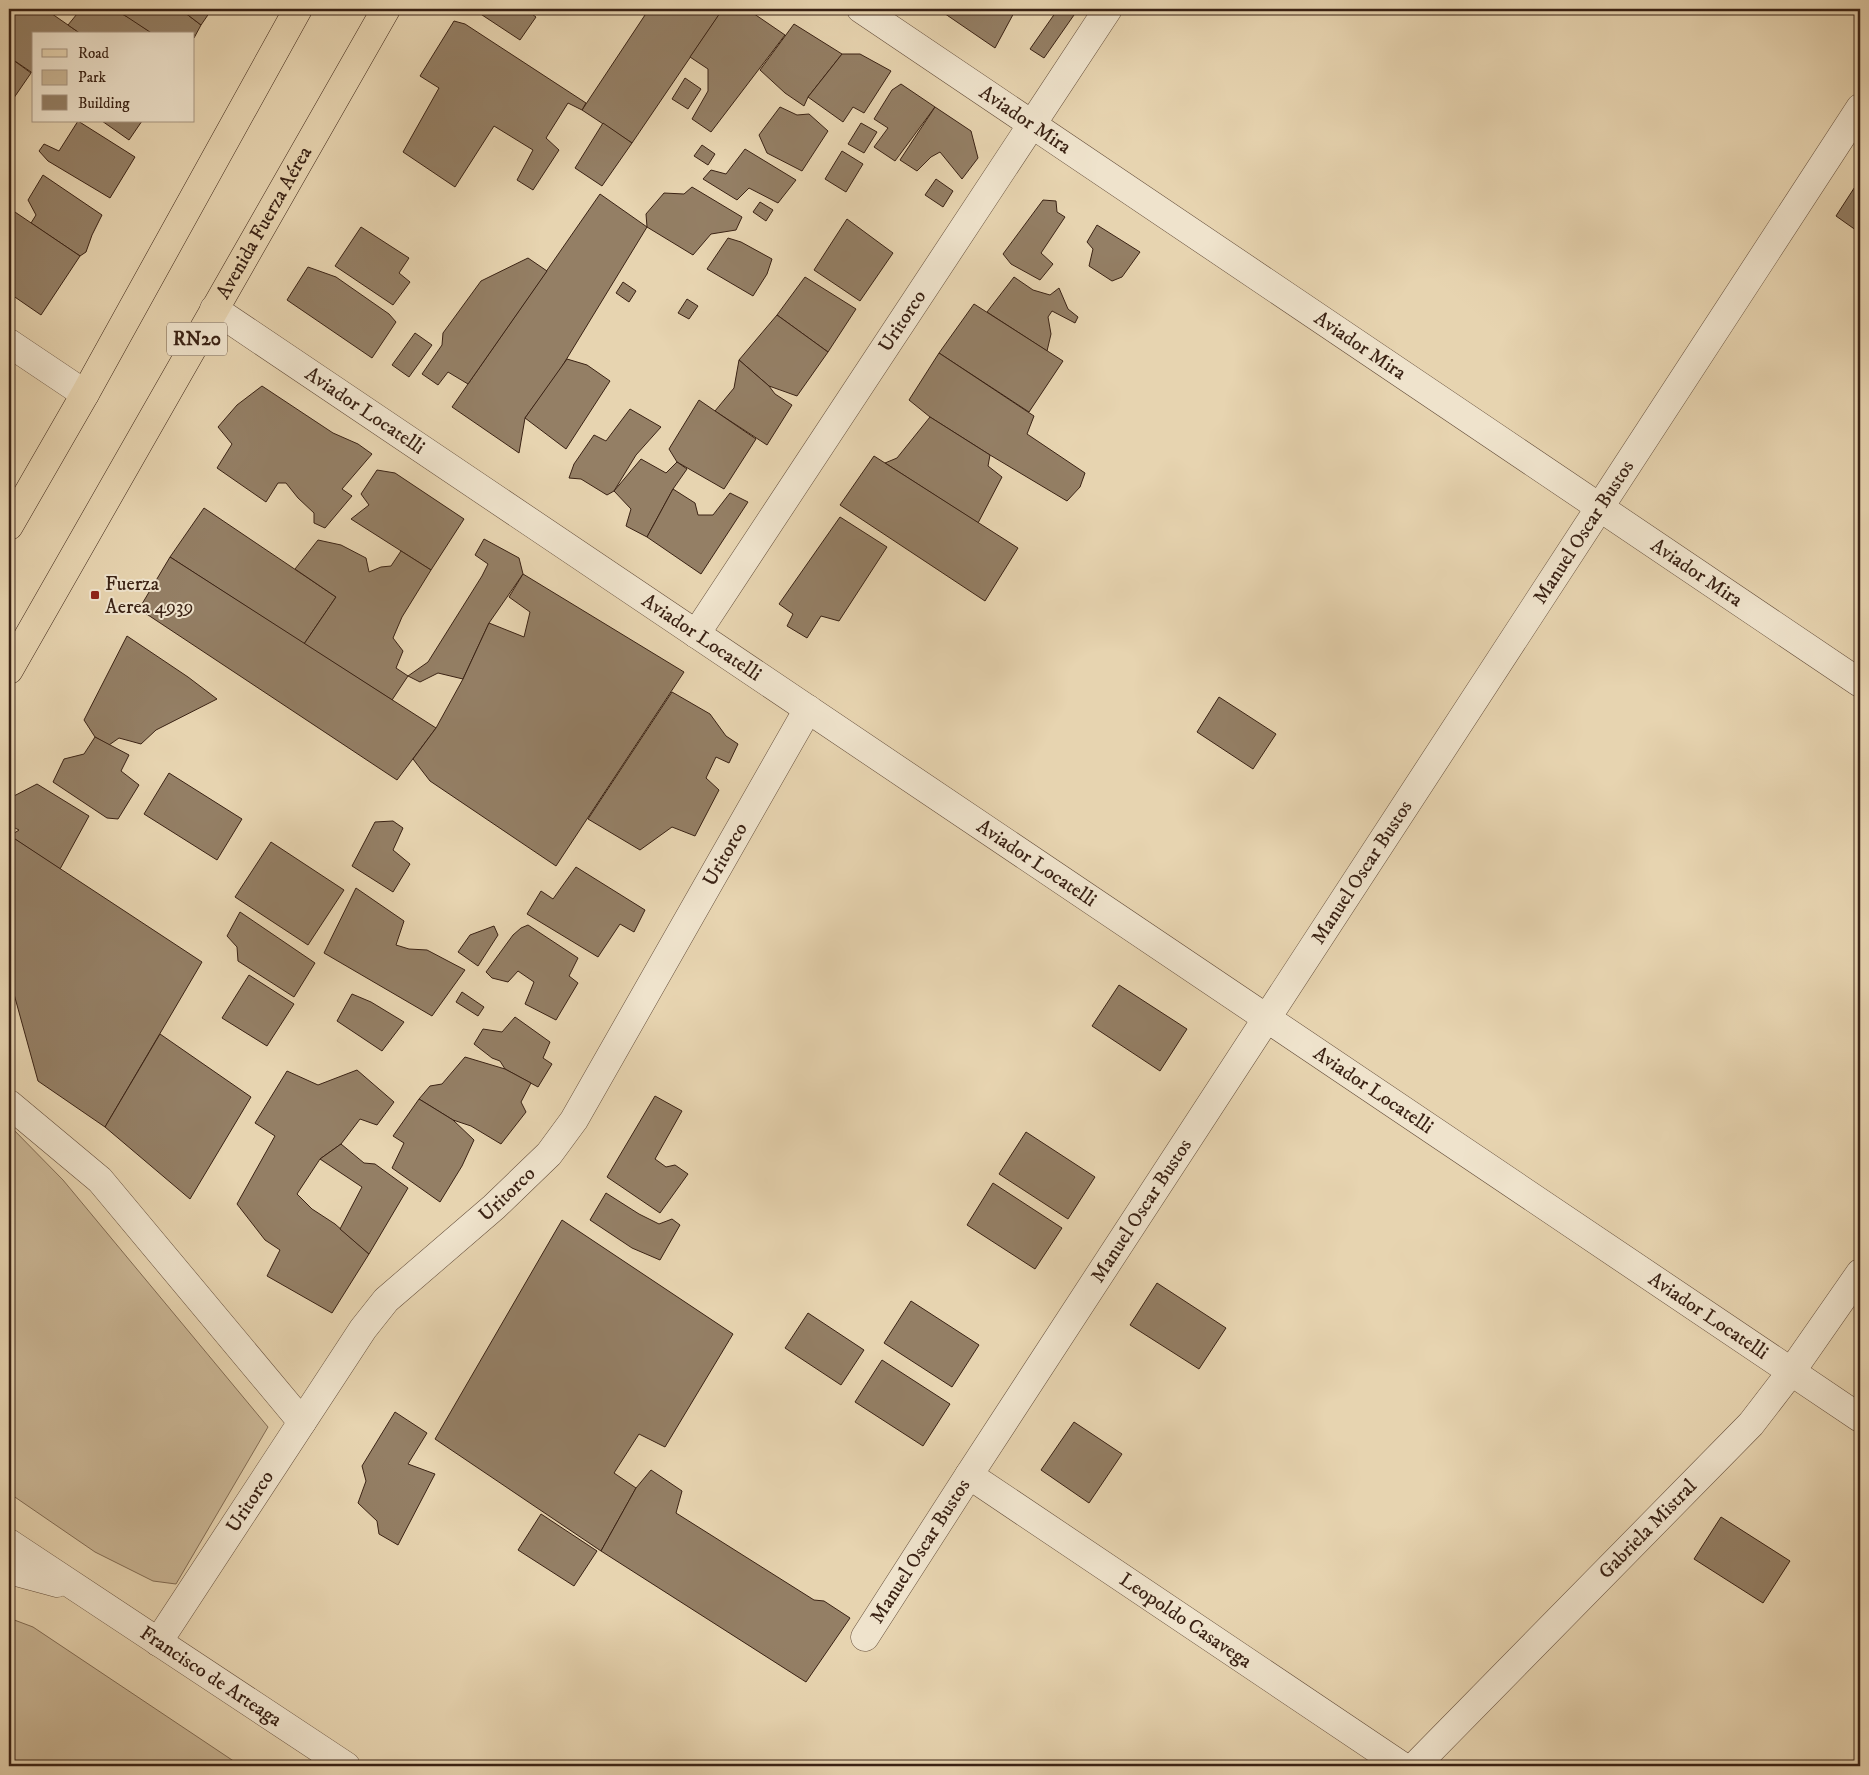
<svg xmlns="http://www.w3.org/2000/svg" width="1869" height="1775" viewBox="0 0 1869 1775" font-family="'IM FELL DW Pica',serif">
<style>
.green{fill:#cab695;stroke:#826c54}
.building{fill:#947f65;stroke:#3a2214}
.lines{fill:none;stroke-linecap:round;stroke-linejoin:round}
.street-casing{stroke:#654e3b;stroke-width:29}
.primary-casing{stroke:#3a2214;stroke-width:29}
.street{stroke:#efe3cc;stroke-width:28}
.primary{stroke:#e7d4b0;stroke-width:28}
.poi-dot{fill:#8f2418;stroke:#efe3cc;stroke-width:2}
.labels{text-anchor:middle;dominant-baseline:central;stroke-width:4;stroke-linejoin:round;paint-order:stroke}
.shield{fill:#efe3cc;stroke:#705c4b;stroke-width:1}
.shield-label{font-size:19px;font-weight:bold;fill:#3a2214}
.street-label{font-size:20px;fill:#3a2214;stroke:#efe3cc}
.poi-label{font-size:20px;fill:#3a2214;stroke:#efe3cc;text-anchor:start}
</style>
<rect width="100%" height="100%" fill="#e7d4b0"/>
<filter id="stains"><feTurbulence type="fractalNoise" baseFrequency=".004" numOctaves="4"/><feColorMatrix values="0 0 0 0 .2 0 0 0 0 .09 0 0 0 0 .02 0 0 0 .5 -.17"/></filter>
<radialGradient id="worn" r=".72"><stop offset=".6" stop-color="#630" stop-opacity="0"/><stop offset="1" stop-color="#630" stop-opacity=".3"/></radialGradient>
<g class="green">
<path d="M 9,1125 L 63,1180 L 268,1427 L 176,1584 L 153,1581 L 95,1552 L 9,1493 Z"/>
<path d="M 9,1618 L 33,1627 L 241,1766 L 9,1766 Z"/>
</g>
<g class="building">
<path d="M 9,9 L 45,9 L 81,34 L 34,34 L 34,74 L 9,57 Z"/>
<path d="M 81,9 L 111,9 L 130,18 L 153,34 L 81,34 L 68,25 Z"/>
<path d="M 115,9 L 180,9 L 201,25 L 194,38 L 194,34 L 153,34 Z"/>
<path d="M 180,9 L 212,9 L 201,25 Z"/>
<path d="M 473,9 L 525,9 L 536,17 L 520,40 Z"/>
<path d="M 636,9 L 723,9 L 632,143 L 582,110 L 645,15 Z"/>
<path d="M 730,9 L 747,9 L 785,35 L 711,132 L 692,119 L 708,91 L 708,69 L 690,57 L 722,10 Z"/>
<path d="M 938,9 L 1016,9 L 995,48 Z"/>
<path d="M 1058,9 L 1065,9 L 1074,15 L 1044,58 L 1030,49 Z"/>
<path d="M 454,21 L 465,24 L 586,103 L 582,110 L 568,103 L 546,138 L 559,150 L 533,190 L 517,180 L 533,150 L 494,126 L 455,187 L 403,152 L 439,88 L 420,76 Z"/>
<path d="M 794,24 L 842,54 L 808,97 L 804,106 L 785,93 L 760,70 Z"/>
<path d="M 842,54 L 860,54 L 891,71 L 864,113 L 853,107 L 843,122 L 808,97 Z"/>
<path d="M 9,57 L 31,73 L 9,105 Z"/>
<path d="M 685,78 L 701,89 L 688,109 L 672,99 Z"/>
<path d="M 901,84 L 935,107 L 895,161 L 874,147 L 888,128 L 874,119 L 892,90 Z"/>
<path d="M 780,107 L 797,115 L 809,114 L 828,131 L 802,171 L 767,153 L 759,135 Z"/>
<path d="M 935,107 L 971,131 L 978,158 L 962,179 L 940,152 L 931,157 L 917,171 L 900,160 Z"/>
<path d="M 78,121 L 135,157 L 110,198 L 48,161 L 39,151 L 44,144 L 59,151 Z"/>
<path d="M 102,121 L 142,121 L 129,140 Z"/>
<path d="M 603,123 L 632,143 L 602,186 L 575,168 Z"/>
<path d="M 861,123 L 877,132 L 864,153 L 848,144 Z"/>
<path d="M 702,145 L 715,154 L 708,165 L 694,156 Z"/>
<path d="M 745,149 L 796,180 L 778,203 L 749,188 L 737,200 L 703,179 L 711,170 L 726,174 Z"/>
<path d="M 842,151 L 863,164 L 846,192 L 825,179 Z"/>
<path d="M 43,175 L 102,215 L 92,235 L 86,252 L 80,256 L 31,223 L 36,215 L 28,200 Z"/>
<path d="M 936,179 L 953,191 L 943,207 L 925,195 Z"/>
<path d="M 1860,179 L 1860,233 L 1836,216 Z"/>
<path d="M 692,187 L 742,217 L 736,230 L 711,234 L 693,255 L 647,227 L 646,214 L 664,193 L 684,194 Z"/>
<path d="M 600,194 L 647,227 L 558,373 L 525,418 L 519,453 L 452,407 Z"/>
<path d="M 1043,200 L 1056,201 L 1057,212 L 1065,217 L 1041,253 L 1053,264 L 1040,280 L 1011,264 L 1003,254 Z"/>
<path d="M 760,202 L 773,210 L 766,221 L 753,212 Z"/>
<path d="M 9,208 L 80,256 L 41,315 L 9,293 Z"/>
<path d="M 847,219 L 893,253 L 860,301 L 814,270 Z"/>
<path d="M 1097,225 L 1140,252 L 1122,277 L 1112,281 L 1089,266 L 1093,249 L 1087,242 Z"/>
<path d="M 361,227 L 409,258 L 399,273 L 410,282 L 393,305 L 335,266 Z"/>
<path d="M 728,238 L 741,242 L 772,259 L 767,274 L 753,296 L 707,269 Z"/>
<path d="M 528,258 L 547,271 L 468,384 L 448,372 L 438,385 L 422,374 L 442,345 L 443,333 L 481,281 Z"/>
<path d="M 308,267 L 336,277 L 389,314 L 396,322 L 372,358 L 287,300 Z"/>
<path d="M 805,277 L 856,309 L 828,352 L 777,315 Z"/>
<path d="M 1014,277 L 1033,290 L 1050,295 L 1059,288 L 1068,309 L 1078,317 L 1075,323 L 1052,311 L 1048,317 L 1051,334 L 1047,351 L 987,312 Z"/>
<path d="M 623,282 L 636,291 L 629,302 L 616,293 Z"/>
<path d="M 687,299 L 698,306 L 689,319 L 678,313 Z"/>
<path d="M 974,304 L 1063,361 L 1029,412 L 939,353 Z"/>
<path d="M 777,315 L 828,352 L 797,396 L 769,386 L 739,360 Z"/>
<path d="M 415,333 L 432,345 L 409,377 L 392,365 Z"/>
<path d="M 939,353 L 1034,416 L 1027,434 L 1085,473 L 1080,487 L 1067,501 L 990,455 L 930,417 L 909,400 Z"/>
<path d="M 567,359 L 587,365 L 610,381 L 566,449 L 525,418 Z"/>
<path d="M 739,360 L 769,386 L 775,394 L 792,405 L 767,445 L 715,411 L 734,388 Z"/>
<path d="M 262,386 L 333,433 L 358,444 L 372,454 L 342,489 L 352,496 L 325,528 L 314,523 L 314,513 L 298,498 L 286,483 L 278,483 L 266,502 L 217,468 L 232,444 L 218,427 L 237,405 Z"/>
<path d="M 699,400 L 756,439 L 724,489 L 677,462 L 669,449 Z"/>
<path d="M 630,409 L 661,427 L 636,455 L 614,491 L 607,495 L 581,479 L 569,478 L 574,464 L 594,435 L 606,441 Z"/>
<path d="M 930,417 L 990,455 L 988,466 L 1002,477 L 978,523 L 885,463 L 897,458 Z"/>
<path d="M 874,456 L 1018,548 L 985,601 L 840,505 Z"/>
<path d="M 641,459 L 666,473 L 677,462 L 687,469 L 673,489 L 647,537 L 626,526 L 631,509 L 614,491 Z"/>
<path d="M 377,470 L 395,473 L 464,519 L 431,570 L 351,519 L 369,505 L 361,494 Z"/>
<path d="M 673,489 L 695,503 L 698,515 L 713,515 L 730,493 L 748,502 L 701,574 L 647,537 Z"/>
<path d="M 204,508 L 336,597 L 304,644 L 170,557 Z"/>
<path d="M 840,517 L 887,547 L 839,621 L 821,616 L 807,638 L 787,626 L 793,614 L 779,604 Z"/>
<path d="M 484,539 L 519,558 L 523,574 L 489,623 L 463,679 L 438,673 L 420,682 L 408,676 L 428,662 L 482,576 L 488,564 L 475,555 Z"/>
<path d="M 318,540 L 341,545 L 366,558 L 369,572 L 381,567 L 391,566 L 401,551 L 431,570 L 402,617 L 393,638 L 403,651 L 396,668 L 408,676 L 392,700 L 304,644 L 336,597 L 295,569 Z"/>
<path d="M 170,557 L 436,728 L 397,780 L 139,609 Z"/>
<path d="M 523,574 L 684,672 L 556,866 L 430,781 L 413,759 L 436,728 L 463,679 L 489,623 L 524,637 L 530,612 L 509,597 Z"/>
<path d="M 127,636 L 188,677 L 217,699 L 156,730 L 141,744 L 119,738 L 109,745 L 95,737 L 84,720 Z"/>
<path d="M 672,692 L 710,714 L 726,736 L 738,744 L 729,763 L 716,757 L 706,778 L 719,790 L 695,836 L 672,827 L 640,850 L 588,819 Z"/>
<path d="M 1219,697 L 1276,734 L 1253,769 L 1197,732 Z"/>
<path d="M 95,737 L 129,755 L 121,771 L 139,785 L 118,819 L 107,818 L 53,782 L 64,759 L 84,754 Z"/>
<path d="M 169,773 L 242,819 L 217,860 L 144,814 Z"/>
<path d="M 37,784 L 89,816 L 60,869 L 10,836 L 19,830 L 9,825 L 9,806 L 12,797 Z"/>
<path d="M 393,821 L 403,828 L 393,850 L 410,864 L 393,892 L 352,866 L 375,822 Z"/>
<path d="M 9,835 L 202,962 L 105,1127 L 38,1081 L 9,976 Z"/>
<path d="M 271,842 L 344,890 L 308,945 L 235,897 Z"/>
<path d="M 576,867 L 645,910 L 634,932 L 620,924 L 598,957 L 527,914 L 541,891 L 553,899 Z"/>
<path d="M 356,888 L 404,921 L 396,945 L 409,949 L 427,950 L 465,970 L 432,1016 L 324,953 Z"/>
<path d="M 240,912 L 315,963 L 294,997 L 238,961 L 237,947 L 227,936 Z"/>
<path d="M 528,925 L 578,958 L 569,976 L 578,983 L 556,1020 L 525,1004 L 534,982 L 518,971 L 508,982 L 492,978 L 486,972 L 513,935 L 521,928 Z"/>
<path d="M 494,926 L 498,935 L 478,966 L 458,952 L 470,935 Z"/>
<path d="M 249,975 L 294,1004 L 267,1046 L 222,1018 Z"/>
<path d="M 1119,985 L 1187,1029 L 1160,1071 L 1092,1026 Z"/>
<path d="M 462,992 L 484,1007 L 478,1016 L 456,1002 Z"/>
<path d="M 352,994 L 371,1002 L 404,1022 L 382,1051 L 337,1021 Z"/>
<path d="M 515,1017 L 550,1042 L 543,1058 L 552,1064 L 538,1087 L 505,1069 L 500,1061 L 492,1058 L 474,1044 L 483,1029 L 502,1032 Z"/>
<path d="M 160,1034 L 251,1097 L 190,1199 L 105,1127 Z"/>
<path d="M 465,1057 L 505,1069 L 531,1083 L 521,1102 L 526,1112 L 501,1144 L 471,1126 L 453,1120 L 419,1099 L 430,1086 L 442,1084 Z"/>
<path d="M 357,1070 L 394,1102 L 377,1125 L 360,1119 L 341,1144 L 320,1159 L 297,1194 L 312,1209 L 335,1224 L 369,1254 L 332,1313 L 267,1276 L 280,1250 L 265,1240 L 237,1204 L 275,1136 L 255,1123 L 287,1071 L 318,1085 Z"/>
<path d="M 655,1096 L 682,1111 L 655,1159 L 666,1167 L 675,1165 L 688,1174 L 660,1213 L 607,1177 Z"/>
<path d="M 419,1099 L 453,1120 L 474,1140 L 462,1166 L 440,1202 L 392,1168 L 404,1143 L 393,1136 Z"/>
<path d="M 1026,1132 L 1095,1177 L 1068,1219 L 999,1174 Z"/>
<path d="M 341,1144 L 364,1163 L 375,1164 L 408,1188 L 369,1254 L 340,1229 L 362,1187 L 320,1159 Z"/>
<path d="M 993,1183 L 1062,1228 L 1035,1269 L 967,1225 Z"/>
<path d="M 606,1193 L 639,1214 L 659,1224 L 672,1219 L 680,1225 L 660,1260 L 632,1248 L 590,1220 Z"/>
<path d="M 562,1220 L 733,1334 L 665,1447 L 639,1434 L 614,1473 L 636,1488 L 601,1551 L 435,1439 Z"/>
<path d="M 1157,1283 L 1226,1328 L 1199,1369 L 1130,1325 Z"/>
<path d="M 911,1301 L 979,1345 L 952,1387 L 884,1343 Z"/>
<path d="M 808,1313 L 864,1350 L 841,1385 L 785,1348 Z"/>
<path d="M 882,1360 L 950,1404 L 923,1446 L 855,1402 Z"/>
<path d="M 395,1412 L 427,1433 L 408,1464 L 435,1474 L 398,1545 L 379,1534 L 377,1521 L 358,1503 L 366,1481 L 362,1466 Z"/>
<path d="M 1074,1422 L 1122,1454 L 1089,1503 L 1041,1470 Z"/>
<path d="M 651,1470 L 682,1491 L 676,1513 L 814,1600 L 824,1601 L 850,1618 L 806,1682 L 601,1551 L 636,1488 Z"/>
<path d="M 541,1514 L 597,1551 L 574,1586 L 518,1550 Z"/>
<path d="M 1721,1517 L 1790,1561 L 1763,1603 L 1694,1559 Z"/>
</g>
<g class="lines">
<g class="street-casing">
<g id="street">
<path id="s1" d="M 861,9 L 1860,683"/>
<path id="s2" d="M 214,309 L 1860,1418"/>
<path d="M 9,343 L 85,394"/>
<path id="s3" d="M 696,634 L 1108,9"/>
<path d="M 9,1104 L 100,1180 L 302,1422"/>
<path id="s4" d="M 969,1475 L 1402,1766"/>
<path id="s5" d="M 9,1543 L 346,1766"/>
<path d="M 9,1570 L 57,1583"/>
<path id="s6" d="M 865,1637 L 969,1475 L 1860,108"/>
<path id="s7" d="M 158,1642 L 363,1329 L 386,1300 L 494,1207 L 549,1154 L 574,1120 L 808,709"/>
<path id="s8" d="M 1415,1766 L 1751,1424 L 1791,1372 L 1860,1273"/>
</g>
</g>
<g class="primary-casing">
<g id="primary">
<path d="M 9,526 L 85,394 L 298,9"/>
<path id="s9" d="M 9,670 L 386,9"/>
</g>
</g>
<use href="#street" class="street"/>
<use href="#primary" class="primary"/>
</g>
<rect class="poi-dot" x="90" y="590" width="10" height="10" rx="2.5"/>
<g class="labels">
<rect class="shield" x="167" y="322.5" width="60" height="33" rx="4"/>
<g class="shield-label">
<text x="197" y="339">RN20</text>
</g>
<g class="street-label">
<text stroke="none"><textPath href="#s1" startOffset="198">Aviador Mira</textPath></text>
<text stroke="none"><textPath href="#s9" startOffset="515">Avenida Fuerza Aérea</textPath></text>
<text stroke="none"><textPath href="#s3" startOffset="375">Uritorco</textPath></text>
<text stroke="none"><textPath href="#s1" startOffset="602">Aviador Mira</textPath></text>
<text stroke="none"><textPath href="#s2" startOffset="182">Aviador Locatelli</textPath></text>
<text stroke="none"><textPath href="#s6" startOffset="1318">Manuel Oscar Bustos</textPath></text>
<text stroke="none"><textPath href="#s1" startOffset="1008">Aviador Mira</textPath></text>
<text stroke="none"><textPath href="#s2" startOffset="588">Aviador Locatelli</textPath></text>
<text stroke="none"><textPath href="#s7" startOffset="978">Uritorco</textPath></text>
<text stroke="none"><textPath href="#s2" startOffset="992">Aviador Locatelli</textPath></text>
<text stroke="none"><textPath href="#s6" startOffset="912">Manuel Oscar Bustos</textPath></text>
<text stroke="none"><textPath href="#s2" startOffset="1398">Aviador Locatelli</textPath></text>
<text stroke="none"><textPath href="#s7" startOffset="572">Uritorco</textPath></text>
<text stroke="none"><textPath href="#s6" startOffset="508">Manuel Oscar Bustos</textPath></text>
<text stroke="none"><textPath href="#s2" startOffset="1802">Aviador Locatelli</textPath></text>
<text stroke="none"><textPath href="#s7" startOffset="168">Uritorco</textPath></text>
<text stroke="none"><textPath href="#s8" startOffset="332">Gabriela Mistral</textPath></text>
<text stroke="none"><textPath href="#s6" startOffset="102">Manuel Oscar Bustos</textPath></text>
<text stroke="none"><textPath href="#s4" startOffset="261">Leopoldo Casavega</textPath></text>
<text stroke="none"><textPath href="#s5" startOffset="242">Francisco de Arteaga</textPath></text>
</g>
<g class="poi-label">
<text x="105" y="584">Fuerza<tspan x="105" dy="23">Aerea 4939</tspan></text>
</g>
</g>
<rect width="1869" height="1775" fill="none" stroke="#e7d4b0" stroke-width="30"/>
<rect x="10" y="10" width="1849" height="1755" fill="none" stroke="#3a2214" stroke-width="2.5"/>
<rect x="15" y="15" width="1839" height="1745" fill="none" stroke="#3a2214"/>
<rect x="32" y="32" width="162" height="90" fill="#efe3cc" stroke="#a79682"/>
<rect x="42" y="49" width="25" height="8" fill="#e7d4b0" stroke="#a79682"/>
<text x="78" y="58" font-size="15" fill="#3a2214">Road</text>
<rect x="42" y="70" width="25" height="15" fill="#cab695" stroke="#a79682"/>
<text x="78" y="82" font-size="15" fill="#3a2214">Park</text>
<rect x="42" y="95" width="25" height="15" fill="#947f65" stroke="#a79682"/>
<text x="78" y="108" font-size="15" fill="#3a2214">Building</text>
<rect width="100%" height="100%" filter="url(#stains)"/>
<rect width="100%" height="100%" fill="url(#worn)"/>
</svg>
